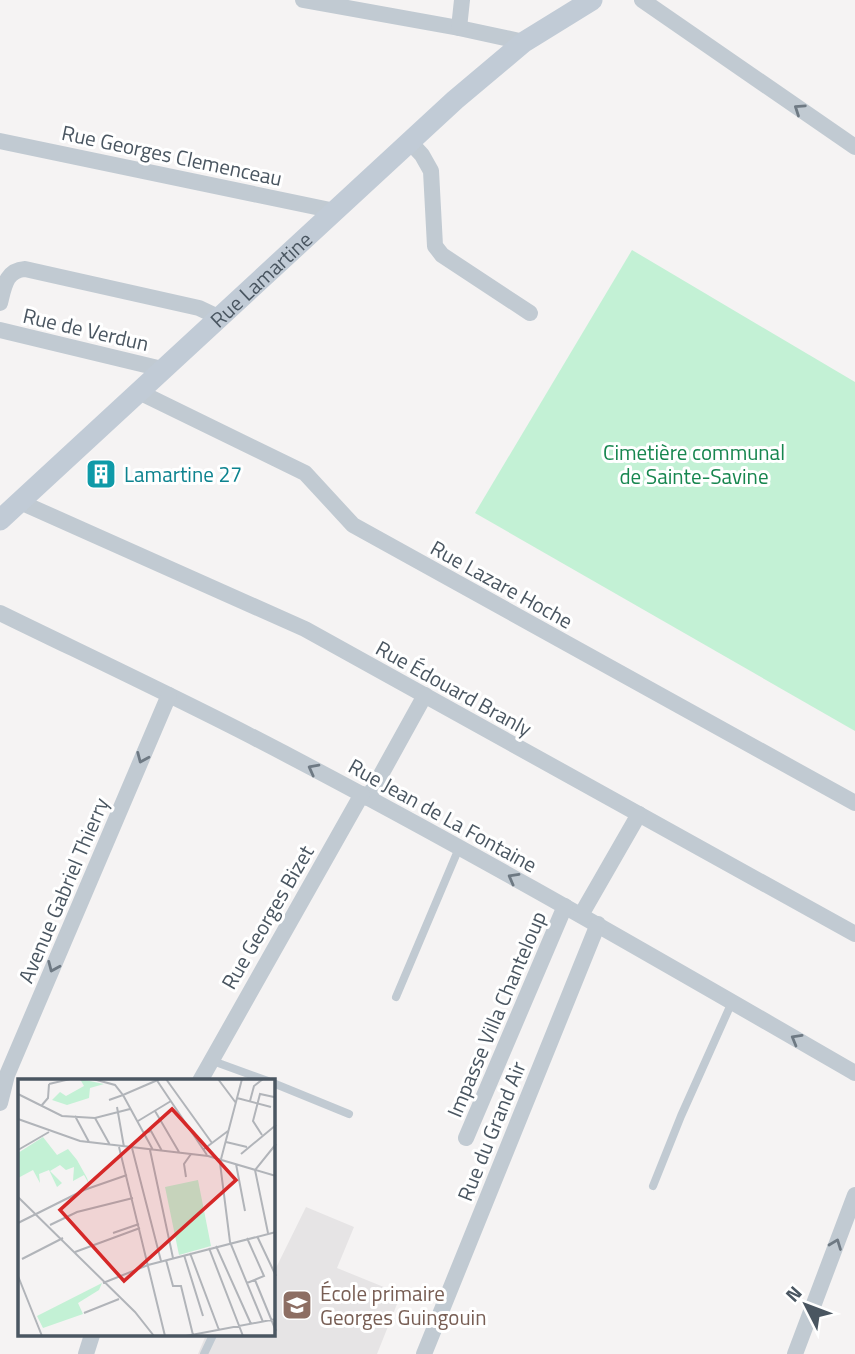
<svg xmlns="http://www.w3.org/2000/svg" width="855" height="1354" viewBox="0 0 855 1354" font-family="'Titillium Web',sans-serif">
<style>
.education{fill:#e6e4e5}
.green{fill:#c3f1d5}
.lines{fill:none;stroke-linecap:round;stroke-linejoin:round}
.lane{stroke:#c1cad2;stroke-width:8}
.street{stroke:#c1cad2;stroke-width:16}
.secondary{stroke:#c1cbd6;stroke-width:21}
.oneway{stroke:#6e7983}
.labels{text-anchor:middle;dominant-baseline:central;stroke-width:6;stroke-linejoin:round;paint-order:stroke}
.street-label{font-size:21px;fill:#4a5661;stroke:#fff}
.park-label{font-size:21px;fill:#17864f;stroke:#fff}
.culture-label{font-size:21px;fill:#0d838f;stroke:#fff;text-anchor:start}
.education-label{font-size:21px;fill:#785e54;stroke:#fff;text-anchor:start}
.inset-road{fill:none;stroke:#b1b4b9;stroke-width:2}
.view{fill:#d62828;fill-opacity:0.15;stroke:#d62828;stroke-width:3.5}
.inset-edge{fill:none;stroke:#4a5661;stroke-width:3.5}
</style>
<rect width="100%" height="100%" fill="#f5f3f3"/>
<path class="education" d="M 306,1207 L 354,1227 L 337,1268 L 401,1294 L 377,1354 L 198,1354 L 206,1335 L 273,1335 L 273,1274 Z"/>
<path class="green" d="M 632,250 L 855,382 L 855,731 L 475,513 Z"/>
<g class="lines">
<g class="lane">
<path d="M 396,997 L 459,848"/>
<path d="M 210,1060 L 268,1081"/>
<path d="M 273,1083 L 349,1114"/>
<path d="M 653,1186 L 681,1116 L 732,1002"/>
<path d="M 204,1354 L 213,1335"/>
</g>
<g class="street">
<path d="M 303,0 L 459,28 L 524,42"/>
<path d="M 642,0 L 855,147"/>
<path d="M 459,28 L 462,0"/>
<path d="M 0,141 L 335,211"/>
<path d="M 410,142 L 422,155 L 431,171 L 435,246 L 442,255 L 530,313"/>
<path d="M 0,303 C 4,287 6,270 25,269 L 199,308 L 218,317"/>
<path d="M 0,330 L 162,369"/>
<path d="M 139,392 L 305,473 L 353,525 L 855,803"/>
<path d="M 20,502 L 305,629 L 855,934"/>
<path d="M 0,613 C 82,653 165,692 247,734 C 453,840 654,957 855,1073"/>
<path d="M 368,798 L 425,695"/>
<path d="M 581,915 L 639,814"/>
<path d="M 200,1081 L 362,794"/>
<path d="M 0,1103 L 7,1075 L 169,695"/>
<path d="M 466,1138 L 565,906"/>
<path d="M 86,1354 L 92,1335"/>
<path d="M 424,1354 L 598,924"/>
<path d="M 795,1354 L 855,1195"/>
</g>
<path class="secondary" id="s1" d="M 0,520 L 455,100 L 524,42 L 592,0"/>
</g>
<defs><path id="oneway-chevron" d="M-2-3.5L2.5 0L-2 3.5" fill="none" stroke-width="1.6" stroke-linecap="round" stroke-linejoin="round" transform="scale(1.75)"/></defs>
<g class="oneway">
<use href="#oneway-chevron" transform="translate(799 109) rotate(-146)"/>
<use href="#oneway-chevron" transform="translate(142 758) rotate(113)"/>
<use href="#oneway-chevron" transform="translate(313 769) rotate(-152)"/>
<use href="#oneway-chevron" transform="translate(513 878) rotate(-151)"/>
<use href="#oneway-chevron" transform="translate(53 967) rotate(113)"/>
<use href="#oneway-chevron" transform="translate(796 1039) rotate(-150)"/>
<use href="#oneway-chevron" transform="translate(836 1244) rotate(-69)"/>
</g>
<defs>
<g id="building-square" transform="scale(1.575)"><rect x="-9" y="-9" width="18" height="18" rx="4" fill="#0f9aa8" stroke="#fff"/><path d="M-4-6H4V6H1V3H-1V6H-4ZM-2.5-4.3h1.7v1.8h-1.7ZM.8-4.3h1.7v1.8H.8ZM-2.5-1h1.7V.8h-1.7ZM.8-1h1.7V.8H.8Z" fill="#fff"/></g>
<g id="school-square" transform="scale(1.575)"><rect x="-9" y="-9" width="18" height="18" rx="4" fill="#8d6e63" stroke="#fff"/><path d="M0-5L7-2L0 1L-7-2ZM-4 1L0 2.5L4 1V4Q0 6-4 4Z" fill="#fff"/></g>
</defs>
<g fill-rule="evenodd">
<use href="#building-square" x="101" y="474"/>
<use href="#school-square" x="297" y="1305"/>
</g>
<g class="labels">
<g class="street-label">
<text transform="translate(172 155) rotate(12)">Rue Georges Clemenceau</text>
<text stroke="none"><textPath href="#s1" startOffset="355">Rue Lamartine</textPath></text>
<text transform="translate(86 329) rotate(13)">Rue de Verdun</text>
<text transform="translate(502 584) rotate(29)">Rue Lazare Hoche</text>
<text transform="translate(454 688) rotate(29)">Rue Édouard Branly</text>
<text transform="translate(443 815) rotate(29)">Rue Jean de La Fontaine</text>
<text transform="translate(63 890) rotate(-67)">Avenue Gabriel Thierry</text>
<text transform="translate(267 917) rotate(-60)">Rue Georges Bizet</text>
<text transform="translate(496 1014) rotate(-67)">Impasse Villa Chanteloup</text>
<text transform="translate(491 1131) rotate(-68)">Rue du Grand Air</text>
</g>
<g class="park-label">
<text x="694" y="452">Cimetière communal<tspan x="694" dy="24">de Sainte-Savine</tspan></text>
</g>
<g class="culture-label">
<text x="124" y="474">Lamartine 27</text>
</g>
<g class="education-label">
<text x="320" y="1293">École primaire<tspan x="320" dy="24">Georges Guingouin</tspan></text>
</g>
</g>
<g transform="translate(18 1079)">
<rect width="257" height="257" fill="#f5f3f3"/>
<path d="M 62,0 L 86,5 L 72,9 L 71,19 L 49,26 L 34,21 L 42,13 L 48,17 L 66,7 ZM 25,58 L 39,76 L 50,70 L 59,81 L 69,99 L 72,107 L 66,96 L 55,102 L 56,88 L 48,91 L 42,86 L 32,92 L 44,104 L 39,108 L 31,91 L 21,95 L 22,104 L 15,91 L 0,99 L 0,74 ZM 180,101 L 193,167 L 161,176 L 147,108 ZM 84,204 L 81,211 L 60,224 L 65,235 L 25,249 L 19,237 Z" fill="#c3f1d5"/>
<path class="inset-road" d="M 75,0 L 97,6 L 105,16 L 142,0M 138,0 L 189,76M 148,0 L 194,64M 200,0 L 218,24M 224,0 L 202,84 L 212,163 L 245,243M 31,5 L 52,0M 0,15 L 44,37 L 77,39 L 112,30M 219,19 L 253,28M 91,21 L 105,16 L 135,71M 232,22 L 236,7 L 245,0M 24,26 L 30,19 L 31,5M 99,28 L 106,68M 137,32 L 161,73M 57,37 L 71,63M 77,39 L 92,66M 0,40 L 62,62 L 190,77 L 258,97M 120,42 L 153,22M 126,54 L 133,52 L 144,72M 244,56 L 235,42 L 242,15 L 256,18M 208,63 L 229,68M 101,68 L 147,257M 114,69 L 143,182M 186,70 L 210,52M 0,71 L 31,53M 132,71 L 155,179M 223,75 L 258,46M 218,85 L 227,132M 168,98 L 166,85 L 173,75M 0,118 L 117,233 L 136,257M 0,144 L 66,111 L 109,96M 32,146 L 59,133 L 115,119M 95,154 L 121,145M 250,154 L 237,91 L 258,65M 239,157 L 258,197M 229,159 L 246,197 L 229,204M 198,167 L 233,245M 191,169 L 225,257M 57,173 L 122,149M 172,174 L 201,251M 166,176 L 185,237M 4,180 L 45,159M 148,181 L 155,207 L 163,207 L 175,256M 0,197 L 24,257M 237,201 L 258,252M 85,204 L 130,186 L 258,153M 66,234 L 101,220M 168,257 L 258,240"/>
<path class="view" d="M 154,30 L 218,101 L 106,202 L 42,131 Z"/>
<rect width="257" height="257" class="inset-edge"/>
</g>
<g transform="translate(806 1305) rotate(312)" stroke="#ffffff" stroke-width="5" paint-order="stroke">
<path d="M0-5L12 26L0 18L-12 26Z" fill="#4a5661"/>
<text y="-10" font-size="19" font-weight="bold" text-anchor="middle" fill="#4a5661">N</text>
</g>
</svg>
